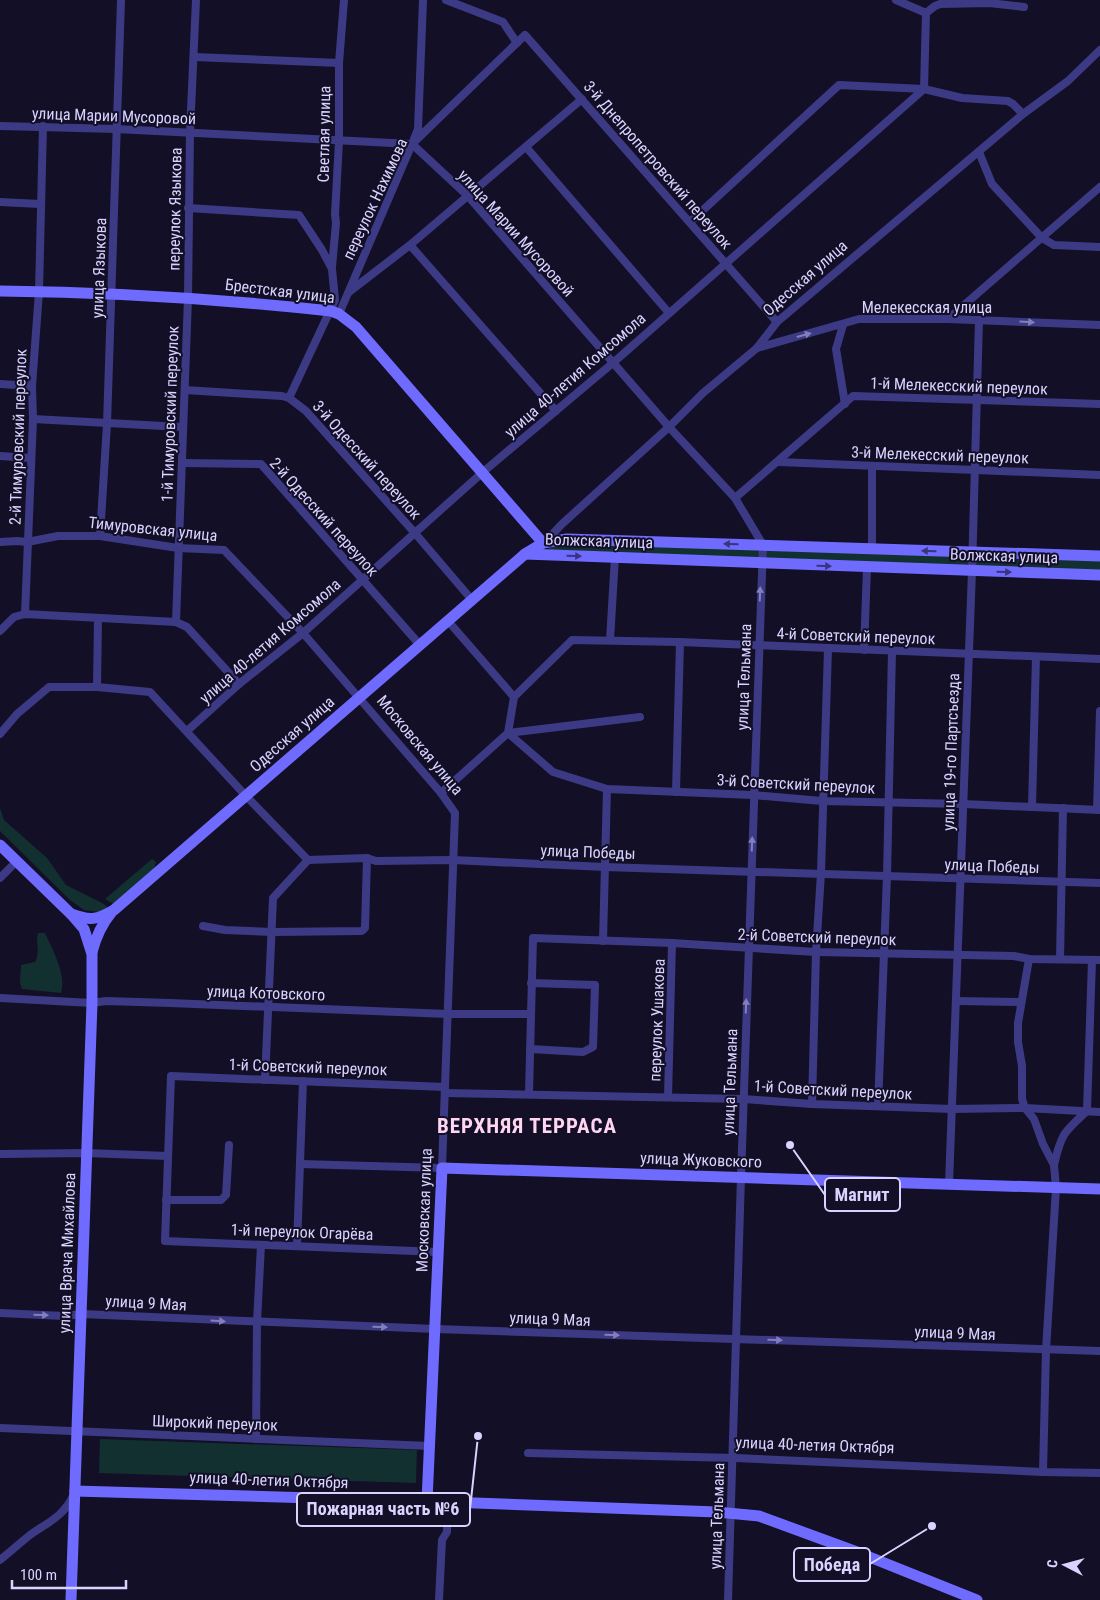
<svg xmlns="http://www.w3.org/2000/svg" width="1100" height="1600" viewBox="0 0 1100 1600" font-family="'Roboto Condensed',sans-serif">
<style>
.green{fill:#12302f}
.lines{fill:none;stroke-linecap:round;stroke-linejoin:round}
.street{stroke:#3d3a85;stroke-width:8}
.secondary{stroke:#6f6bff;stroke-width:11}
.oneway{fill:#837fbc}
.oneway2{fill:#38347d}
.labels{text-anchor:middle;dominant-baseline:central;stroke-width:4;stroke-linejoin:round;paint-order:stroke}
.street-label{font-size:16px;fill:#d9d4ff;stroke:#130f26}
.district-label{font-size:21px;font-weight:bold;letter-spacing:1px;fill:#ffd6f0;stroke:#130f26}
.leader{fill:none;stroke:#d9d4ff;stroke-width:2}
.callout-dot{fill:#d9d4ff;stroke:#130f26;stroke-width:2}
.callout{fill:#130f26;stroke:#d9d4ff;stroke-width:2}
.callout-label{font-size:18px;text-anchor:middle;font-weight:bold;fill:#d9d4ff}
</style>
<rect width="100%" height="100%" fill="#130f26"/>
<g class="green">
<path d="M 561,542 L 760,550 L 759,560 L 540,553 Z"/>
<path d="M 764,550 L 969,557 L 968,568 L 764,560 Z"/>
<path d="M 976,557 L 1100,561 L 1100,572 L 975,568 Z"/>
<path d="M 0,808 L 4,820 L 47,858 L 66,885 L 102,903 L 109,908 L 99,912 L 84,910 L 70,900 L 0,831 Z"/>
<path d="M 152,859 L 156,862 L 154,869 L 113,904 L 105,899 Z"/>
<path d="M 38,933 L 45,933 C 52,948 67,976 61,993 L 22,989 L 20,983 L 21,965 L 35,962 C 41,952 35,943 38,933 Z"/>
<path d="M 100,1439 L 417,1450 L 416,1483 L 99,1473 Z"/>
</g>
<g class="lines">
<g class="street">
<path d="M 446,0 L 503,22 L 517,43"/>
<path d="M 896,0 L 926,13 L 935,6 L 940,4 L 989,3 L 1024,7"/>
<path d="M 194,57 L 339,63"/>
<path d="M 0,126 L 116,129 L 412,144 L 468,196 L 669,427 L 735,498 L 763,545 L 741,1177 L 728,1600"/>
<path d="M 414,139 L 418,129 L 423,0"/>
<path d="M 526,147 L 669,313"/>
<path d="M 979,152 L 992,184 L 1042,238 L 1054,245 L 1100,247"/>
<path d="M 0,202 L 40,204"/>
<path d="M 188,208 L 299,215 L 322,250 L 332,269 L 335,300 L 289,398"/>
<path d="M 690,222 L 839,85 L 924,89 L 962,98 L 1008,101 L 1013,104 L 1023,114"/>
<path d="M 410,245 L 556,411"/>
<path d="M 332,267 L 336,223 L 335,214 L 339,141 L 339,63 L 344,0"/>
<path d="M 349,292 L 410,245 L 582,99"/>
<path d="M 339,314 L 412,144 L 525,35 L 777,322"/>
<path d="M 948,319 L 1100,187"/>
<path d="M 843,325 L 836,349 L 845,404"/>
<path d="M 757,348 L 859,319 L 948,319 L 1100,325"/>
<path d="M 0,384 L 32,386"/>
<path d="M 185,390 L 282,396 L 289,398 L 306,411 L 414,532 L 472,600"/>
<path d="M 33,419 L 182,427"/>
<path d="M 0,456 L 31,458"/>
<path d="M 779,462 L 1100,475"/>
<path d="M 182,463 L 261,464 L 420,645"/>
<path d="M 735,498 L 853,396 L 1100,404"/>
<path d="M 100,536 L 107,424 L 121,0"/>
<path d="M 0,542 L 17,541 L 27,542 L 58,536 L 100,536 L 178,548 L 224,550 L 303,633 L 441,793 L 455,813 L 442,1168 L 300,1164"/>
<path d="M 545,542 L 562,524 L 669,427 L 703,393 L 757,348 L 777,322 L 1023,114 L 1068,81 L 1100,50"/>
<path d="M 872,549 L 872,466"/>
<path d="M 25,614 L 33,419 L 32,386 L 39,292 L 43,126"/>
<path d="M 448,621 L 514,697"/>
<path d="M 176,622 L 188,298 L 190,132 L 196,0"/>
<path d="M 0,631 L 14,617 L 25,614 L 176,622 L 187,627 L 239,684"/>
<path d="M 610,640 L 615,557"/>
<path d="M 864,650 L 867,568"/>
<path d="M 97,687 L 98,618"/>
<path d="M 514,697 L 572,640 L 680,642 L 1100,659"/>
<path d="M 187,731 L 239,684 L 303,633 L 483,472 L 614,362 L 924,89 L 926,13"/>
<path d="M 508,733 L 553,772 L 607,789 L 753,795 L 822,801 L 963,804 L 1100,810"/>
<path d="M 508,733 L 514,697"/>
<path d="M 0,734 L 17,714 L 49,687 L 97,687 L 150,692 L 246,796 L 308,860"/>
<path d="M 676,792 L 680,642"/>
<path d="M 441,793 L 508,733 L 640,717"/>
<path d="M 1032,807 L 1036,657"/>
<path d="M 1097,810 L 1100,711"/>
<path d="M 0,878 L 17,861"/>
<path d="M 203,926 L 225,930 L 272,932 L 362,931 L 365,928 L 367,858"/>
<path d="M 603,941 L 607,789"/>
<path d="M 1029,959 L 1018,1023 L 1018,1042 L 1022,1066 L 1022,1099 L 1025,1108 L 1034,1119 L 1043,1144 L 1054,1165 L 1056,1188 L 1046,1350 L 1043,1472"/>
<path d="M 1060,959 L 1063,808"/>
<path d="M 0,998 L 92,1003 L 106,1001 L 170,1003 L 448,1014 L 531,1014"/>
<path d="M 956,1001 L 1021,1002"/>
<path d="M 530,1049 L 583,1052 L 593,1047 L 595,985 L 531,983"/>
<path d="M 265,1080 L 273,898 L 308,860 L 367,858 L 376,861 L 453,860 L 605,867 L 1100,883"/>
<path d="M 445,1093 L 743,1099 L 812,1104 L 952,1109 L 1025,1108 L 1100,1112"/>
<path d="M 529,1094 L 533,938 L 672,943 L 816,952 L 1014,956 L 1029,959 L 1100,960"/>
<path d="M 668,1097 L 672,943"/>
<path d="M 812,1104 L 816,952 L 821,873 L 828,649"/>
<path d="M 878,1106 L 887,876 L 892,651"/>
<path d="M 0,1154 L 86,1153 L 168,1156"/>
<path d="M 1054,1165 C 1061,1134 1064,1132 1087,1111 L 1092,960"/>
<path d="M 949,1184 L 972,571 L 979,320"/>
<path d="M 166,1200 L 221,1200 L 226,1195 L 229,1145"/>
<path d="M 297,1245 L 303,1081"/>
<path d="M 438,1252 L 165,1241 L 171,1076 L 445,1087"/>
<path d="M 0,1313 L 64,1316 L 82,1314 L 435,1329 L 1100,1351"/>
<path d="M 0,1428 L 430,1446"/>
<path d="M 256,1439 L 257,1322 L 261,1245"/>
<path d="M 528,1453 L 735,1458 L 1043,1472 L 1100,1473"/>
<path d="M 0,1560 C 10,1552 20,1543 30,1535 C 47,1523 64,1516 73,1496"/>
<path d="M 439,1600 L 442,1540 L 447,1532 L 448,1502"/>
</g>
<g class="secondary">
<path d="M 0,291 C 111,292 221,299 331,311 L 339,314 L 356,327 L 543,543"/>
<path d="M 525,554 L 1100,575"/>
<path d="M 0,845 L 71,914 L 84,929 L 92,954 L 92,1003 L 71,1600"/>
<path d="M 71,914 C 90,921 97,920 114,910 L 525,554 L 543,543 L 567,539 L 1100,556"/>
<path d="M 92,952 C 96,937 101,925 111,913"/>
<path d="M 75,1491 L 448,1502 L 717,1512 L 759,1516 L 857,1552 L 977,1600"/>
<path d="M 427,1501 L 442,1168 L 1100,1189"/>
</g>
</g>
<defs><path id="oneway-solid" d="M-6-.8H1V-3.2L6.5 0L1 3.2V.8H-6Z" transform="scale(1.25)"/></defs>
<g class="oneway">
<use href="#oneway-solid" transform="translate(1027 322) rotate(3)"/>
<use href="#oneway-solid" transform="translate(804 335) rotate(-15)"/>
<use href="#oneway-solid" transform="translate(760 594) rotate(-88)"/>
<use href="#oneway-solid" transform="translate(752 844) rotate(-88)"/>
<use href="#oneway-solid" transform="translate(746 1006) rotate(-88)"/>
<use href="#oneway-solid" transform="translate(41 1315) rotate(2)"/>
<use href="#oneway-solid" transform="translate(218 1321) rotate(3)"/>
<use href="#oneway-solid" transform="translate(380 1327) rotate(2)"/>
<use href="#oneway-solid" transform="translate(612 1335) rotate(2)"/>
<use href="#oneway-solid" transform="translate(775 1340) rotate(2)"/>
</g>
<g class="oneway2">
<use href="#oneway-solid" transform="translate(731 544) rotate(-178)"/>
<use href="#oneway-solid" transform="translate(929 551) rotate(-178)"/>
<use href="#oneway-solid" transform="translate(574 556) rotate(2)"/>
<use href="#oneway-solid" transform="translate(824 566) rotate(2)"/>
<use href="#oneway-solid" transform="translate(1004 572) rotate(2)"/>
</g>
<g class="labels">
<g class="street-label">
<text transform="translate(114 116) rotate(2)">улица Марии Мусоровой</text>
<text transform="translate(324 134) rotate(-89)">Светлая улица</text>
<text transform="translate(658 165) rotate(49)">3-й Днепропетровский переулок</text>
<text transform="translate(375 199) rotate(-65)">переулок Нахимова</text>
<text transform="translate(175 209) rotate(-89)">переулок Языкова</text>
<text transform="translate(516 233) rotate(48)">улица Марии Мусоровой</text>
<text transform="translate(99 268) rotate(-88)">улица Языкова</text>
<text transform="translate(805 278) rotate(-41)">Одесская улица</text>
<text transform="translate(280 291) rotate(7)">Брестская улица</text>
<text x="927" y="307">Мелекесская улица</text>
<text transform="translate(575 375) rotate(-41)">улица 40-летия Комсомола</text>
<text transform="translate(959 386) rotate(2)">1-й Мелекесский переулок</text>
<text transform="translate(170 414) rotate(-88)">1-й Тимуровский переулок</text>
<text transform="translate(18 437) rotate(-88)">2-й Тимуровский переулок</text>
<text transform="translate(940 455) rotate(2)">3-й Мелекесский переулок</text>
<text transform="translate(367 460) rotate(48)">3-й Одесский переулок</text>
<text transform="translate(324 517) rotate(48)">2-й Одесский переулок</text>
<text transform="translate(153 529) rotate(6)">Тимуровская улица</text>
<text transform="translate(599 541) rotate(2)">Волжская улица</text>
<text transform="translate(1004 556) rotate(2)">Волжская улица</text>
<text transform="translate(856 636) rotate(2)">4-й Советский переулок</text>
<text transform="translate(270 641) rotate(-41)">улица 40-летия Комсомола</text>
<text transform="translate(744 677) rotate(-88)">улица Тельмана</text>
<text transform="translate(292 734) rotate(-41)">Одесская улица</text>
<text transform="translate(420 745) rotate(50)">Московская улица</text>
<text transform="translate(951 752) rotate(-88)">улица 19-го Партсъезда</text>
<text transform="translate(796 784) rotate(3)">3-й Советский переулок</text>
<text transform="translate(588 852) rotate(2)">улица Победы</text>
<text transform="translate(992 866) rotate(2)">улица Победы</text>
<text transform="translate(817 937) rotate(2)">2-й Советский переулок</text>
<text transform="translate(266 993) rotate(2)">улица Котовского</text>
<text transform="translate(657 1020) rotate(-88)">переулок Ушакова</text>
<text transform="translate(308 1067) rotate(2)">1-й Советский переулок</text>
<text transform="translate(730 1082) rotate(-88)">улица Тельмана</text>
<text transform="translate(833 1090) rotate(3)">1-й Советский переулок</text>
<text transform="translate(701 1160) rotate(2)">улица Жуковского</text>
<text transform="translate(424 1210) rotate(-88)">Московская улица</text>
<text transform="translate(302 1232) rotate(2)">1-й переулок Огарёва</text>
<text transform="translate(67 1253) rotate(-88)">улица Врача Михайлова</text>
<text transform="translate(146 1303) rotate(3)">улица 9 Мая</text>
<text transform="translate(550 1319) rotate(2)">улица 9 Мая</text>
<text transform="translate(955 1333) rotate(2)">улица 9 Мая</text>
<text transform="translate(215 1423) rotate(2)">Широкий переулок</text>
<text transform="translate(815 1445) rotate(2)">улица 40-летия Октября</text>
<text transform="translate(269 1480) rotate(2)">улица 40-летия Октября</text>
<text transform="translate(717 1516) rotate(-88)">улица Тельмана</text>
</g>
<g class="district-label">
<text x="527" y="1126">ВЕРХНЯЯ ТЕРРАСА</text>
</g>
</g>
<path class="leader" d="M790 1145L825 1195M478 1436L470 1509M932 1526L870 1564"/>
<g class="callout-dot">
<circle cx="790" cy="1145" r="5"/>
<circle cx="478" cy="1436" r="5"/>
<circle cx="932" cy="1526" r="5"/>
</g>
<g class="callout">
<rect x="825" y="1178" width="75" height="33" rx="5"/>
<rect x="297" y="1493" width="173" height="33" rx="5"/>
<rect x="794" y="1548" width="76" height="33" rx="5"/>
</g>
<g class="callout-label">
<text x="862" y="1201">Магнит</text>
<text x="383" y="1515">Пожарная часть №6</text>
<text x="832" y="1571">Победа</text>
</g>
<g transform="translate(1065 1565) rotate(276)" stroke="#130f26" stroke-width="4" paint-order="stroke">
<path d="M0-4L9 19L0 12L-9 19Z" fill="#d9d4ff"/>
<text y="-8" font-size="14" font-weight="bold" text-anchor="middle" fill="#d9d4ff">С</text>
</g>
<path d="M12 1580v8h114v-8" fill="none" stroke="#d9d4ff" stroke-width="2.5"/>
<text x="20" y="1580" font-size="15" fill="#d9d4ff" stroke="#130f26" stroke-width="4" paint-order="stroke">100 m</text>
</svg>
